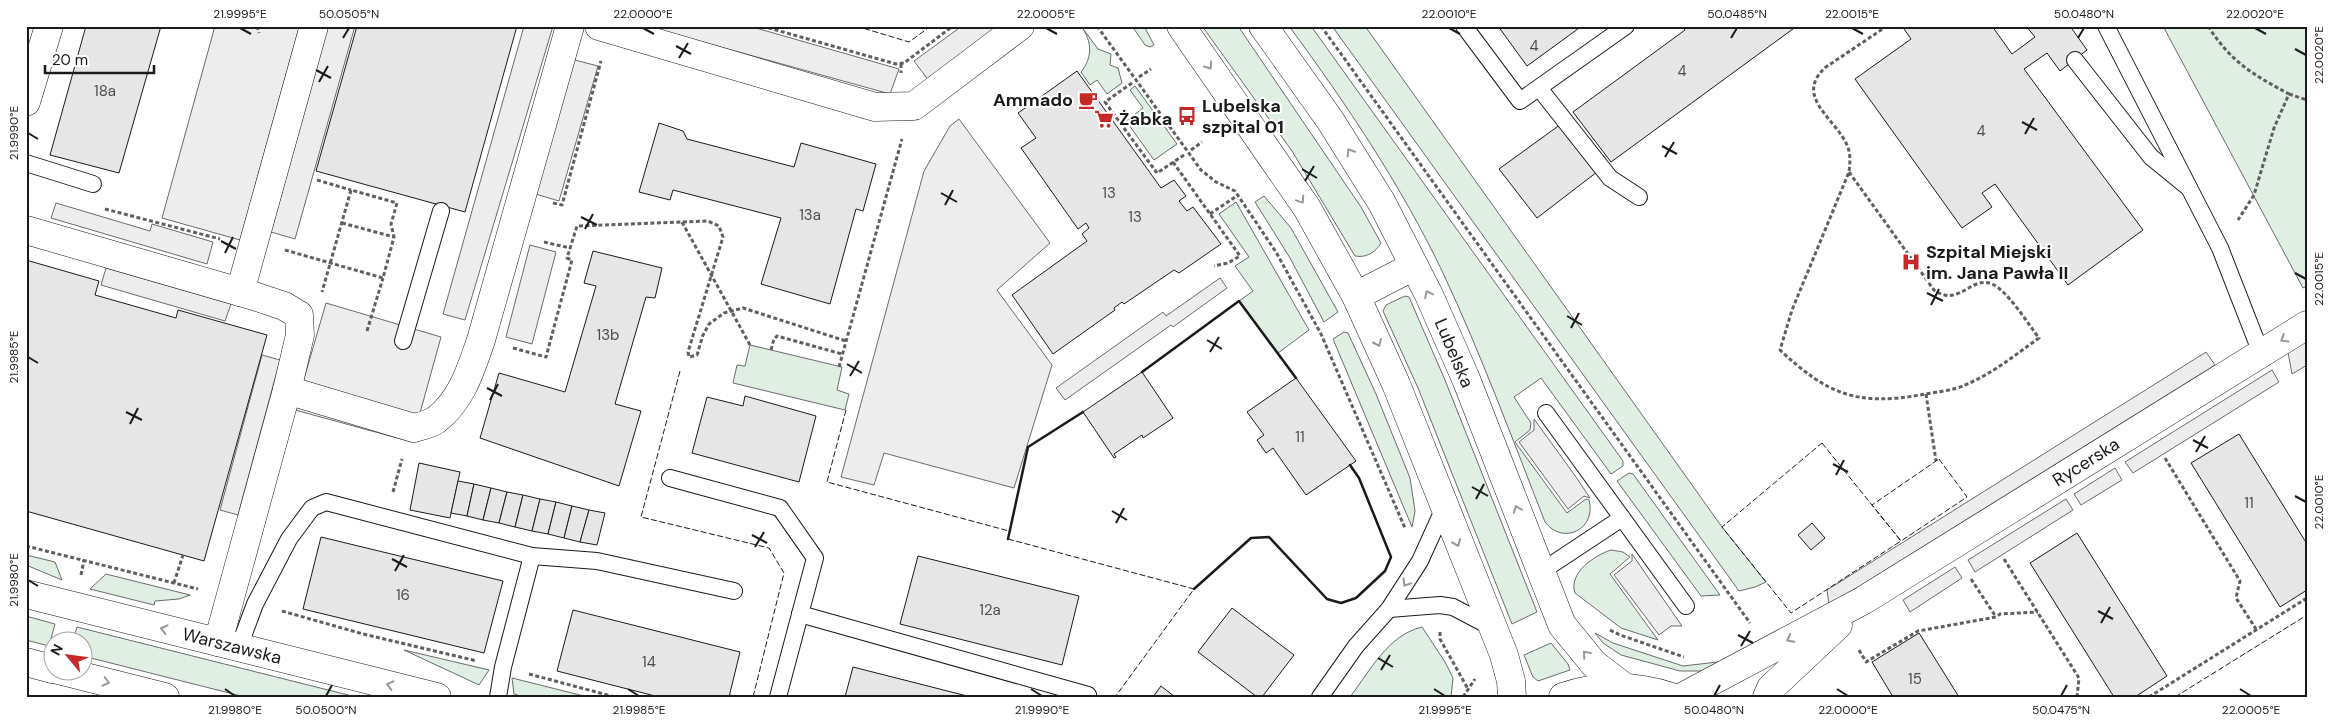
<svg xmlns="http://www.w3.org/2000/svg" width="2333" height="723" viewBox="0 0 2333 723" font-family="'DM Sans',sans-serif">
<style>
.green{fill:#e0efe3;stroke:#6a6a6a}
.parking{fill:#ededed;stroke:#6a6a6a}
.building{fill:#e6e6e6;stroke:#1a1a1a}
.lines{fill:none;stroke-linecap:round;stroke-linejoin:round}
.service-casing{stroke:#1a1a1a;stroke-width:18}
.minor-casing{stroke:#1a1a1a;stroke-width:29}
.secondary-casing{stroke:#1a1a1a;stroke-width:29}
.path{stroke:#5f5f5f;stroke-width:3;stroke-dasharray:4 2.5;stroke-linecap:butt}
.service{stroke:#fff;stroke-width:16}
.minor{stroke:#fff;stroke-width:28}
.secondary{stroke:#fff;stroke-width:28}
.fence{stroke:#1a1a1a;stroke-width:1;stroke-dasharray:6 2.5;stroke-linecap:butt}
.wall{stroke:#1a1a1a;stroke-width:2.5}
.oneway{stroke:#989898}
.ticks{fill:none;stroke:#1a1a1a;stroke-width:2}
.labels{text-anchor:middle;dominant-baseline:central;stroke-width:4;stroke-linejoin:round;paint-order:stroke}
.number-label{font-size:15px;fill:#4d4d4d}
.poi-label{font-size:18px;font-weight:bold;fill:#1a1a1a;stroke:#fff;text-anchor:start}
.street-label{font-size:18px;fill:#1a1a1a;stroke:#fff}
.neatline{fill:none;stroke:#1a1a1a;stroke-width:2}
.ticks-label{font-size:12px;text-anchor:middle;fill:#1a1a1a}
</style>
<rect width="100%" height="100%" fill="#fff"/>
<g class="green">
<path d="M 1081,26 L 1098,49 L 1111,54 L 1110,65 L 1118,68 L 1122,83 L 1107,94 L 1097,80 L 1090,85 L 1081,72 C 1093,57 1092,41 1081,26 Z"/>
<path d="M 1132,26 L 1144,26 L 1154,45 L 1150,47 L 1145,45 Z"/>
<path d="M 1202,26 L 1238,26 L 1361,207 L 1381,243 C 1375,253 1366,258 1355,256 L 1292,151 Z"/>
<path d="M 1289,26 L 1311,26 L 1623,461 L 1623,466 L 1611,474 L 1541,378 L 1514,397 L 1531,423 L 1530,430 L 1515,442 L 1567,513 L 1586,499 L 1589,500 C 1597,529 1563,546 1545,522 C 1512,438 1481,354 1443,273 C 1401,185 1347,105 1289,26 Z"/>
<path d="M 1332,26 L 1365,26 L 1722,527 L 1766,582 L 1755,587 L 1739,591 Z"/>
<path d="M 2163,26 L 2307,26 L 2307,286 L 2303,288 Z"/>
<path d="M 1135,86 L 1177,144 L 1154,160 L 1126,121 L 1143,108 L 1130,90 Z"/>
<path d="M 1264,196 L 1291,228 L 1338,312 L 1324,322 L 1290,258 L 1255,202 Z"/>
<path d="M 1236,202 L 1309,330 L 1278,353 L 1239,301 L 1253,291 L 1235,266 L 1249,257 L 1219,214 Z"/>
<path d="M 1405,296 L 1409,297 L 1445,380 L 1537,612 L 1512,624 L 1418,388 L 1383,311 L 1386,305 Z"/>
<path d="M 1344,332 L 1348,333 L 1376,394 L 1410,478 L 1415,511 L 1412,527 L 1333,339 Z"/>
<path d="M 750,345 L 842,367 L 837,390 L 849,394 L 845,410 L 733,383 L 737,365 L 745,366 Z"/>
<path d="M 1629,473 L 1633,474 L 1720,595 L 1701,596 L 1617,481 Z"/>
<path d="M 1611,550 L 1623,552 L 1630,557 L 1610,574 L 1658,640 L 1621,628 L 1575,593 C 1568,573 1595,555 1611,550 Z"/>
<path d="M 26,555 L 55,562 L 62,580 L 26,565 Z"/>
<path d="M 106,574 L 190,595 L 179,599 L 155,601 L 154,605 L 90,589 Z"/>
<path d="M 26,616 L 55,624 L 49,646 L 26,640 Z"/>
<path d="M 77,627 L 356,697 L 245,697 L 83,656 L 82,640 L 73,640 Z"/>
<path d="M 1422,627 L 1445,662 L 1453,678 L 1451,697 L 1350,697 C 1370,671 1388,635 1422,627 Z"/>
<path d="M 1595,633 L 1613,643 L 1683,666 L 1726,661 L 1706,671 L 1680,671 L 1621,655 L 1603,643 Z"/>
<path d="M 1551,643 L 1568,664 L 1570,670 L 1538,681 L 1533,677 L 1524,655 Z"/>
<path d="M 404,650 L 489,670 L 479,685 Z"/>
<path d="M 512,678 L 588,697 L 524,697 L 514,694 Z"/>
</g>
<g class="parking">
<path d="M 215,26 L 299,28 L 240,240 L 162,218 Z"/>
<path d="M 328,26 L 355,26 L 295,239 L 271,232 Z"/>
<path d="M 524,26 L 553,26 L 465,320 L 443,314 Z"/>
<path d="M 645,26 L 749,26 L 899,69 L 890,94 Z"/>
<path d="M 962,26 L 1006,26 L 929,81 L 914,61 Z"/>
<path d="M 571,59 L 598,66 L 559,201 L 532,193 Z"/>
<path d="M 959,119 L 1050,243 L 997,290 L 1052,365 L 1014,488 L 884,453 L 874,485 L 841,477 L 924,171 L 950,126 Z"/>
<path d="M 56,203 L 150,231 L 152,224 L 213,242 L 207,264 L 51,218 Z"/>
<path d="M 530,245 L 556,252 L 532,344 L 506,337 Z"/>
<path d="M 106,268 L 231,304 L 225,321 L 101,285 Z"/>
<path d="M 1220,278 L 1227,288 L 1173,327 L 1171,325 L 1065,400 L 1056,388 L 1163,312 L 1166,316 Z"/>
<path d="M 326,303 L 441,337 L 412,442 L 295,410 Z"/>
<path d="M 2307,335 L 2307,365 L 2292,374 L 2287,347 Z"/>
<path d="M 2206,352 L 2215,365 L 1829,605 L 1827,590 Z"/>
<path d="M 262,355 L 280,360 L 238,515 L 220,510 Z"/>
<path d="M 2272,370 L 2279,382 L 2133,473 L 2125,462 Z"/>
<path d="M 1534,419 L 1576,477 L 1590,498 L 1584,496 L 1568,509 L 1519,442 L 1534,430 Z"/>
<path d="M 2115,468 L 2122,480 L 2081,505 L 2074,494 Z"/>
<path d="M 2066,499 L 2073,510 L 1975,572 L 1968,560 Z"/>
<path d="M 1632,554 L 1682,626 L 1671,626 L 1659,635 L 1614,575 L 1632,561 Z"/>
<path d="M 1955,567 L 1962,578 L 1910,612 L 1903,600 Z"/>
</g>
<g class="building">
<path d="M 86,26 L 161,26 L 119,173 L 50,155 Z"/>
<path d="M 357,26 L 517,26 L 465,212 L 316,171 Z"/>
<path d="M 1498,26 L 1582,26 L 1527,66 Z"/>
<path d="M 1682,26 L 1797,26 L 1611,162 L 1573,112 L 1685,30 Z"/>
<path d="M 1902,26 L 1992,26 L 2012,54 L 2035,37 L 2026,26 L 2070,26 L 2087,50 L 2060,71 L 2047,53 L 2024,69 L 2143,230 L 2068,285 L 1995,184 L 1982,193 L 1992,207 L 1962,228 L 1855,79 L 1911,39 Z"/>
<path d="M 1077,71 L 1161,188 L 1174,180 L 1186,196 L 1179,201 L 1187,211 L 1193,207 L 1221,244 L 1179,273 L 1174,270 L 1124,304 L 1122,302 L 1114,308 L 1115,310 L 1053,354 L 1012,295 L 1087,241 L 1082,234 L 1089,228 L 1086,223 L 1078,229 L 1021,148 L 1036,138 L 1018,113 Z"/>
<path d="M 659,123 L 683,131 L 687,139 L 794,167 L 801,143 L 876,164 L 863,211 L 856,209 L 830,304 L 761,284 L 781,218 L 673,190 L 670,200 L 639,192 Z"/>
<path d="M 1561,124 L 1597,172 L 1537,218 L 1499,169 Z"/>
<path d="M 593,251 L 662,268 L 655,298 L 646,297 L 615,404 L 641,411 L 619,486 L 480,438 L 499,373 L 565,392 L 596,286 L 584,283 Z"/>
<path d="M 26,260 L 99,281 L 95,295 L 176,318 L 178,310 L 267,335 L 204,561 L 26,511 Z"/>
<path d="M 1142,372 L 1173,418 L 1143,438 L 1142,435 L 1114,454 L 1116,457 L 1114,458 L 1083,412 Z"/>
<path d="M 1296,378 L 1356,461 L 1306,495 L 1273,448 L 1266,453 L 1257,440 L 1264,435 L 1247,412 Z"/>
<path d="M 745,396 L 816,416 L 799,482 L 692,453 L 707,397 L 743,406 Z"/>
<path d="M 2239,434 L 2307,544 L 2307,590 L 2280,607 L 2191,463 Z"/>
<path d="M 419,463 L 460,472 L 450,518 L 410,510 Z"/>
<path d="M 458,481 L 474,484 L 467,516 L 451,513 Z"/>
<path d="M 474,484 L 491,488 L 483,520 L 467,516 Z"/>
<path d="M 491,488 L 507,492 L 499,523 L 483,520 Z"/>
<path d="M 507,492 L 523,495 L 515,527 L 499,523 Z"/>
<path d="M 523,495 L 540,499 L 532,531 L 515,527 Z"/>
<path d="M 540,499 L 556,502 L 548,534 L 532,531 Z"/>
<path d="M 556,502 L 572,506 L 564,538 L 548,534 Z"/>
<path d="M 572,506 L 589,510 L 580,542 L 564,538 Z"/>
<path d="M 589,510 L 605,513 L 597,545 L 580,542 Z"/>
<path d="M 1812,523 L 1825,538 L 1811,550 L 1798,535 Z"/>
<path d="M 2077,533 L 2167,676 L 2135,697 L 2114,697 L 2030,563 Z"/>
<path d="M 321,537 L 503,581 L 484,653 L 303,609 Z"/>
<path d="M 918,556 L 1079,596 L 1062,665 L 900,624 Z"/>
<path d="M 1232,608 L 1294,655 L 1262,697 L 1257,697 L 1198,652 Z"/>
<path d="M 573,610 L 740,652 L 729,697 L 659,697 L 557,671 Z"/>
<path d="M 1919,633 L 1959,697 L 1893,697 L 1872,662 Z"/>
<path d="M 853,667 L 971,697 L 845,697 Z"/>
<path d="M 1161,686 L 1175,697 L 1153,697 Z"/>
</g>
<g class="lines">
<g class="service-casing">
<g id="service">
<path d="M 1464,26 L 1520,101 L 1626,26"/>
<path d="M 2106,26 L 2220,248 L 2261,353"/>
<path d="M 2075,60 L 2151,157 L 2189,188"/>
<path d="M 1539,88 L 1610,178 L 1639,197"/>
<path d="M 26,163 L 93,184"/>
<path d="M 403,341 L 441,211"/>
<path d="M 1546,413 L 1686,606"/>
<path d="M 670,478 L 780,508 L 815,558 L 778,697"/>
<path d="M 1542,571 L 1622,518"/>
<path d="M 1389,609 L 1440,605 L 1453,607 L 1491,627"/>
<path d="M 800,614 L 1088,695"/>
<path d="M 239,647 L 255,604 L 289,539 L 312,508 L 326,502 L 532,556 L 597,561 L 734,591"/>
<path d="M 498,697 L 503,667 L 532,556"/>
<path d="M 1320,697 L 1356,646 L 1389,609 L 1420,561 L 1444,508"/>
</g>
</g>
<g class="minor-casing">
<g id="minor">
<path d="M 599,26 L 875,107 L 914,106 L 1020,26"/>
<path d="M 26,102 L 49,26"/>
<path d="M 26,230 L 254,296 L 284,306 L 299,315 L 300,335 L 287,390 L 218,642"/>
<path d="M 240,292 L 314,26"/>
<path d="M 287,390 L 414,428 C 421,426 430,424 436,420 C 462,400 471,369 481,340 L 570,26"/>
<path d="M 1682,697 L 1864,600 L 2307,325"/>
<path d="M 1767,697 L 1771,688 L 1838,625"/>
</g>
</g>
<g class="secondary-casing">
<g id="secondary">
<path d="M 1181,26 L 1307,208 L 1356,296 L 1396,384 L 1504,655 L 1511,681 L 1512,697"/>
<path d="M 1263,26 L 1330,120 L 1382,203 L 1429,295 L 1466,379 L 1562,625 L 1594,664 L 1623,686"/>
<path d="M 1356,296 L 1414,266"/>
<path d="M 26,594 L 437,697"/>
<path d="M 26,662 L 52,669"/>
<path d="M 58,670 L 165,697"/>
<path d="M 1563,697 C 1600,684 1635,685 1672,697"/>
</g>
</g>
<g class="path">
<path d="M 257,26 L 259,33"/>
<path d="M 762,26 L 896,64 L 904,63 L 953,26"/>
<path d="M 1097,26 L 1201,170 L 1216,182 L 1235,191 L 1276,252 L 1321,334 L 1405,528"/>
<path d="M 1321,26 L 1750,623"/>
<path d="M 2208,26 C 2231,62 2252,74 2289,94 L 2274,128 L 2254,195 L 2238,220"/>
<path d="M 901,64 L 901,73"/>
<path d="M 1139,77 L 1151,69"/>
<path d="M 1132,83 L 1105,102 L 1157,173 L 1184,155"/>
<path d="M 2289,94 L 2307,100"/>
<path d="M 1191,150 L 1202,142"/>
<path d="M 1173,162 L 1240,256 L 1228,263 L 1214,266"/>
<path d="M 1849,172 L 1934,290 C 1959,308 1971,275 1992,284 C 2008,291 2028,324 2039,338 C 2015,355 1992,374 1965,385 C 1952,391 1935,392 1920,395 C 1856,406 1827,394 1780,350 L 1792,310 L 1849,172 C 1850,163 1851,154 1847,145 C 1835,118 1793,96 1826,67 L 1887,26"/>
<path d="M 317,180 L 351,190"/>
<path d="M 553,203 L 562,205 L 601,61"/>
<path d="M 105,209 L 220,239"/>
<path d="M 1210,214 L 1238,195"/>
<path d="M 682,222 L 750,345"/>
<path d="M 342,223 L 394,237"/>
<path d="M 544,242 L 570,248"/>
<path d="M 285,250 L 383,278 L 394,237 L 391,224 L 397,203 L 351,190 L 322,292"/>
<path d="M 367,331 L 383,278"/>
<path d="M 513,348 L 546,357 L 572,260 L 567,258 L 577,226 L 708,221 L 719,226 L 723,237 L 688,352 L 689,357 L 697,355 L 703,335 L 709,324 L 724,313 L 743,308 L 846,341"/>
<path d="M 771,350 L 774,339 L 777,336 L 842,354"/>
<path d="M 839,367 L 902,139"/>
<path d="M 1926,394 L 1936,461"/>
<path d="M 2165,458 L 2240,581 L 2236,598 L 2256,629"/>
<path d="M 393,492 L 402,459"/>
<path d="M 26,546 L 198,589"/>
<path d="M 2004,559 L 2079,678 L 2077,697"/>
<path d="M 81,575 L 84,560"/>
<path d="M 1971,579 L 1996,617"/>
<path d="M 174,583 L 183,555"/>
<path d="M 282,611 L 363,634 L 477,661"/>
<path d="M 1610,630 L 1620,635 L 1684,657"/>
<path d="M 1440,632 L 1440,639 L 1468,689"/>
<path d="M 1859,650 L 1866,662 L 1918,631 L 1996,617 L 2000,614 L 2038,612"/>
<path d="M 529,674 L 615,697"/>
<path d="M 1463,697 L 1475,679"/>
<path d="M 2149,697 L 2307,598"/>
</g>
<use href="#service" class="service"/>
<use href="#minor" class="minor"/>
<use href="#secondary" class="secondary"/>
<g class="fence">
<path d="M 856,26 L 909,42 L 931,26"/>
<path d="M 680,371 L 641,517 L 769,548 L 784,573 L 753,697"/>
<path d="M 846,410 L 827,482 L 1009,531"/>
<path d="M 1822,443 L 1901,541 L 1791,613 L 1722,527 Z"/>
<path d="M 1939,459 L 1967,497 L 1901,541 L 1872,505 Z"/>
<path d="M 1008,539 L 1194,589 L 1115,697"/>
<path d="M 730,695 L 737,697"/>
<path d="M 2175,697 L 2307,615"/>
</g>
<g class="wall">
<path d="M 1142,372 L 1239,301 L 1296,378"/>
<path d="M 1008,539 L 1028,447 L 1083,412"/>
<path d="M 1194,589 L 1251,538 L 1269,537 L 1327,599 L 1341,603 L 1356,598 L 1385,571 L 1391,557 L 1359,478 L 1350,465"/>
</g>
</g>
<defs><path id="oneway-chevron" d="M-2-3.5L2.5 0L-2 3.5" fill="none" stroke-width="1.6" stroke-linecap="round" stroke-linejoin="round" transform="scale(1.25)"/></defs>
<g class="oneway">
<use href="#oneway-chevron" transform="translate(1209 66) rotate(55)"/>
<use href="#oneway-chevron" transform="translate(1350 152) rotate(-122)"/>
<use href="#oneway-chevron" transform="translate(1301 200) rotate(56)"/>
<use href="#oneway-chevron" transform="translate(1428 294) rotate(-116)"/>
<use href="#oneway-chevron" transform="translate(2284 339) rotate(148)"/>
<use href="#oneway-chevron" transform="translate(1378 343) rotate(66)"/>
<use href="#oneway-chevron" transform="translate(1517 509) rotate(-111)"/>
<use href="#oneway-chevron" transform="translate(1457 543) rotate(68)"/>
<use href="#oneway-chevron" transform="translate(1406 583) rotate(123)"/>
<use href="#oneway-chevron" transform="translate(164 629) rotate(-166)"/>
<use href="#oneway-chevron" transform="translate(1790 639) rotate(152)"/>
<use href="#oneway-chevron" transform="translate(1586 654) rotate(-130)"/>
<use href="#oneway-chevron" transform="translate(106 682) rotate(14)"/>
<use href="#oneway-chevron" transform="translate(390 685) rotate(-166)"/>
</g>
<path class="ticks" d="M 240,28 L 251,34M 643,28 L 654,34M 1046,28 L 1057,34M 1449,28 L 1460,34M 1852,28 L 1863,34M 2255,28 L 2266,34M 343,38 L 349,28M 1731,38 L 1737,28M 2078,38 L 2084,28M 676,46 L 691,54M 2295,49 L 2306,55M 679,58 L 688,43M 316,70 L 331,78M 319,82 L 328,66M 2022,122 L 2037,130M 28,133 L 38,139M 2025,134 L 2034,118M 1662,146 L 1677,154M 1665,157 L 1674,142M 1302,169 L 1317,178M 1305,181 L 1314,166M 941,193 L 957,202M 945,205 L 953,190M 581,217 L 597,225M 585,229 L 593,214M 221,241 L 236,249M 225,253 L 233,237M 2295,273 L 2306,279M 1927,293 L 1943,301M 1931,305 L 1939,289M 1567,316 L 1582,325M 1571,328 L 1579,313M 1207,340 L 1222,349M 1210,352 L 1219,337M 28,357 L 38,363M 847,364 L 862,373M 850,376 L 859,361M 487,388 L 502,396M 490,400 L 498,384M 126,412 L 142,420M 130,424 L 138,408M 2193,440 L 2208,448M 2196,452 L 2205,436M 1833,464 L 1848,472M 1836,475 L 1844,460M 1472,487 L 1488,496M 2295,496 L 2306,502M 1476,499 L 1484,484M 1112,511 L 1127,520M 1116,523 L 1124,508M 752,535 L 767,543M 755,547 L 764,532M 392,559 L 407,567M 395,571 L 404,555M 28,580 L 38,586M 2098,611 L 2113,619M 2101,623 L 2110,607M 1738,635 L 1753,643M 1741,646 L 1750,631M 1378,658 L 1393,667M 1381,670 L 1390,655M 225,689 L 235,696M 628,689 L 639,696M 1031,689 L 1042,696M 1434,689 L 1445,696M 1837,689 L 1848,696M 2240,689 L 2251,696M 326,696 L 332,685M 1714,696 L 1720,685M 2061,696 L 2067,685"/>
<defs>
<g id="cafe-bare" transform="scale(1.5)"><path d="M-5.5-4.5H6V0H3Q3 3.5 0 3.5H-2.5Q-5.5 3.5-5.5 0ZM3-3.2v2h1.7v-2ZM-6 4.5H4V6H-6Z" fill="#c62828" stroke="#fff" stroke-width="2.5" paint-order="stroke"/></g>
<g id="bus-bare" transform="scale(1.5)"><path d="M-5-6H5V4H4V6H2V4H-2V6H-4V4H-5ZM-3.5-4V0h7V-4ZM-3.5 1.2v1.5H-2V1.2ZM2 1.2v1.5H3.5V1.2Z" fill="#c62828" stroke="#fff" stroke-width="2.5" paint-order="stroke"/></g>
<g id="supermarket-bare" transform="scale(1.5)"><path d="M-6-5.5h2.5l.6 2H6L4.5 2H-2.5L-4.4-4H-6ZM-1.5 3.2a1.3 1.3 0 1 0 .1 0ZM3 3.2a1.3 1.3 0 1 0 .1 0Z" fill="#c62828" stroke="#fff" stroke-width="2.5" paint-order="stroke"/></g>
<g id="hospital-bare" transform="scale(1.5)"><path d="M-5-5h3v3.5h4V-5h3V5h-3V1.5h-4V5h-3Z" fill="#c62828" stroke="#fff" stroke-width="2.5" paint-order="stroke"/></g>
</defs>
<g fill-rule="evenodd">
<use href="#cafe-bare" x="1088" y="100"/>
<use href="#bus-bare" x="1187" y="116"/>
<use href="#supermarket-bare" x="1104" y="119"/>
<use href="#hospital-bare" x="1911" y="262"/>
</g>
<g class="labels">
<g class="number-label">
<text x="1534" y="46">4</text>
<text x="1682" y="71">4</text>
<text x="105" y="91">18a</text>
<text x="1981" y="131">4</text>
<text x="1109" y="193">13</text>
<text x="810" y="215">13a</text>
<text x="1135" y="217">13</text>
<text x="608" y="335">13b</text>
<text x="1300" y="437">11</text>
<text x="2249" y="503">11</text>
<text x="403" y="595">16</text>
<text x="990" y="610">12a</text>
<text x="649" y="662">14</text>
<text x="1915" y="679">15</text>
</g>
<g class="poi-label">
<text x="1073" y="100" text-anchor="end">Ammado</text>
<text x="1202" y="106">Lubelska<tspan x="1202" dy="21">szpital 01</tspan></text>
<text x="1119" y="119">Żabka</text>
<text x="1926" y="252">Szpital Miejski<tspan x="1926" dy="21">im. Jana Pawła II</tspan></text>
</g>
<g class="street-label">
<text transform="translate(1454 353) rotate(67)">Lubelska</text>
<text transform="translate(2086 462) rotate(-32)">Rycerska</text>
<text transform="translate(232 646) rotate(14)">Warszawska</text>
</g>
</g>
<rect width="2333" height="723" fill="none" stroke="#ffffff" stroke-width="55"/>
<g transform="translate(68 656) rotate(299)"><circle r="24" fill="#ffffff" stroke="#a3a3a3"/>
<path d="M0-4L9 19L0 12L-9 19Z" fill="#c62828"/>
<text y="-8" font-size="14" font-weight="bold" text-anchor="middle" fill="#1a1a1a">N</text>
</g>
<path d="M45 65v8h109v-8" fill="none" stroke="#1a1a1a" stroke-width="2.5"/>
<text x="52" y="65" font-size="15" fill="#1a1a1a" stroke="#ffffff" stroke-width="4" paint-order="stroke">20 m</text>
<rect x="28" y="28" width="2278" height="668" class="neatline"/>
<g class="ticks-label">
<text x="240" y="18">21.9995°E</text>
<text x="349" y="18">50.0505°N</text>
<text x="643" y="18">22.0000°E</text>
<text x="1046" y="18">22.0005°E</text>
<text x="1449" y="18">22.0010°E</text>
<text x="1737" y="18">50.0485°N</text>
<text x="1852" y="18">22.0015°E</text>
<text x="2084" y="18">50.0480°N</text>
<text x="2255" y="18">22.0020°E</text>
<text transform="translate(2319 55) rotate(-90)" y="4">22.0020°E</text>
<text transform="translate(14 133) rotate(-90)" y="4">21.9990°E</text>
<text transform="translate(2319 279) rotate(-90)" y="4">22.0015°E</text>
<text transform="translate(14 357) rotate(-90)" y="4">21.9985°E</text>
<text transform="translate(2319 502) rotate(-90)" y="4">22.0010°E</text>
<text transform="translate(14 580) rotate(-90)" y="4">21.9980°E</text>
<text x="235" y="714">21.9980°E</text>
<text x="326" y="714">50.0500°N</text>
<text x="639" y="714">21.9985°E</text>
<text x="1042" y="714">21.9990°E</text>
<text x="1445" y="714">21.9995°E</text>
<text x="1714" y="714">50.0480°N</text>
<text x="1848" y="714">22.0000°E</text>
<text x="2061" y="714">50.0475°N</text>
<text x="2251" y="714">22.0005°E</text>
</g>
</svg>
